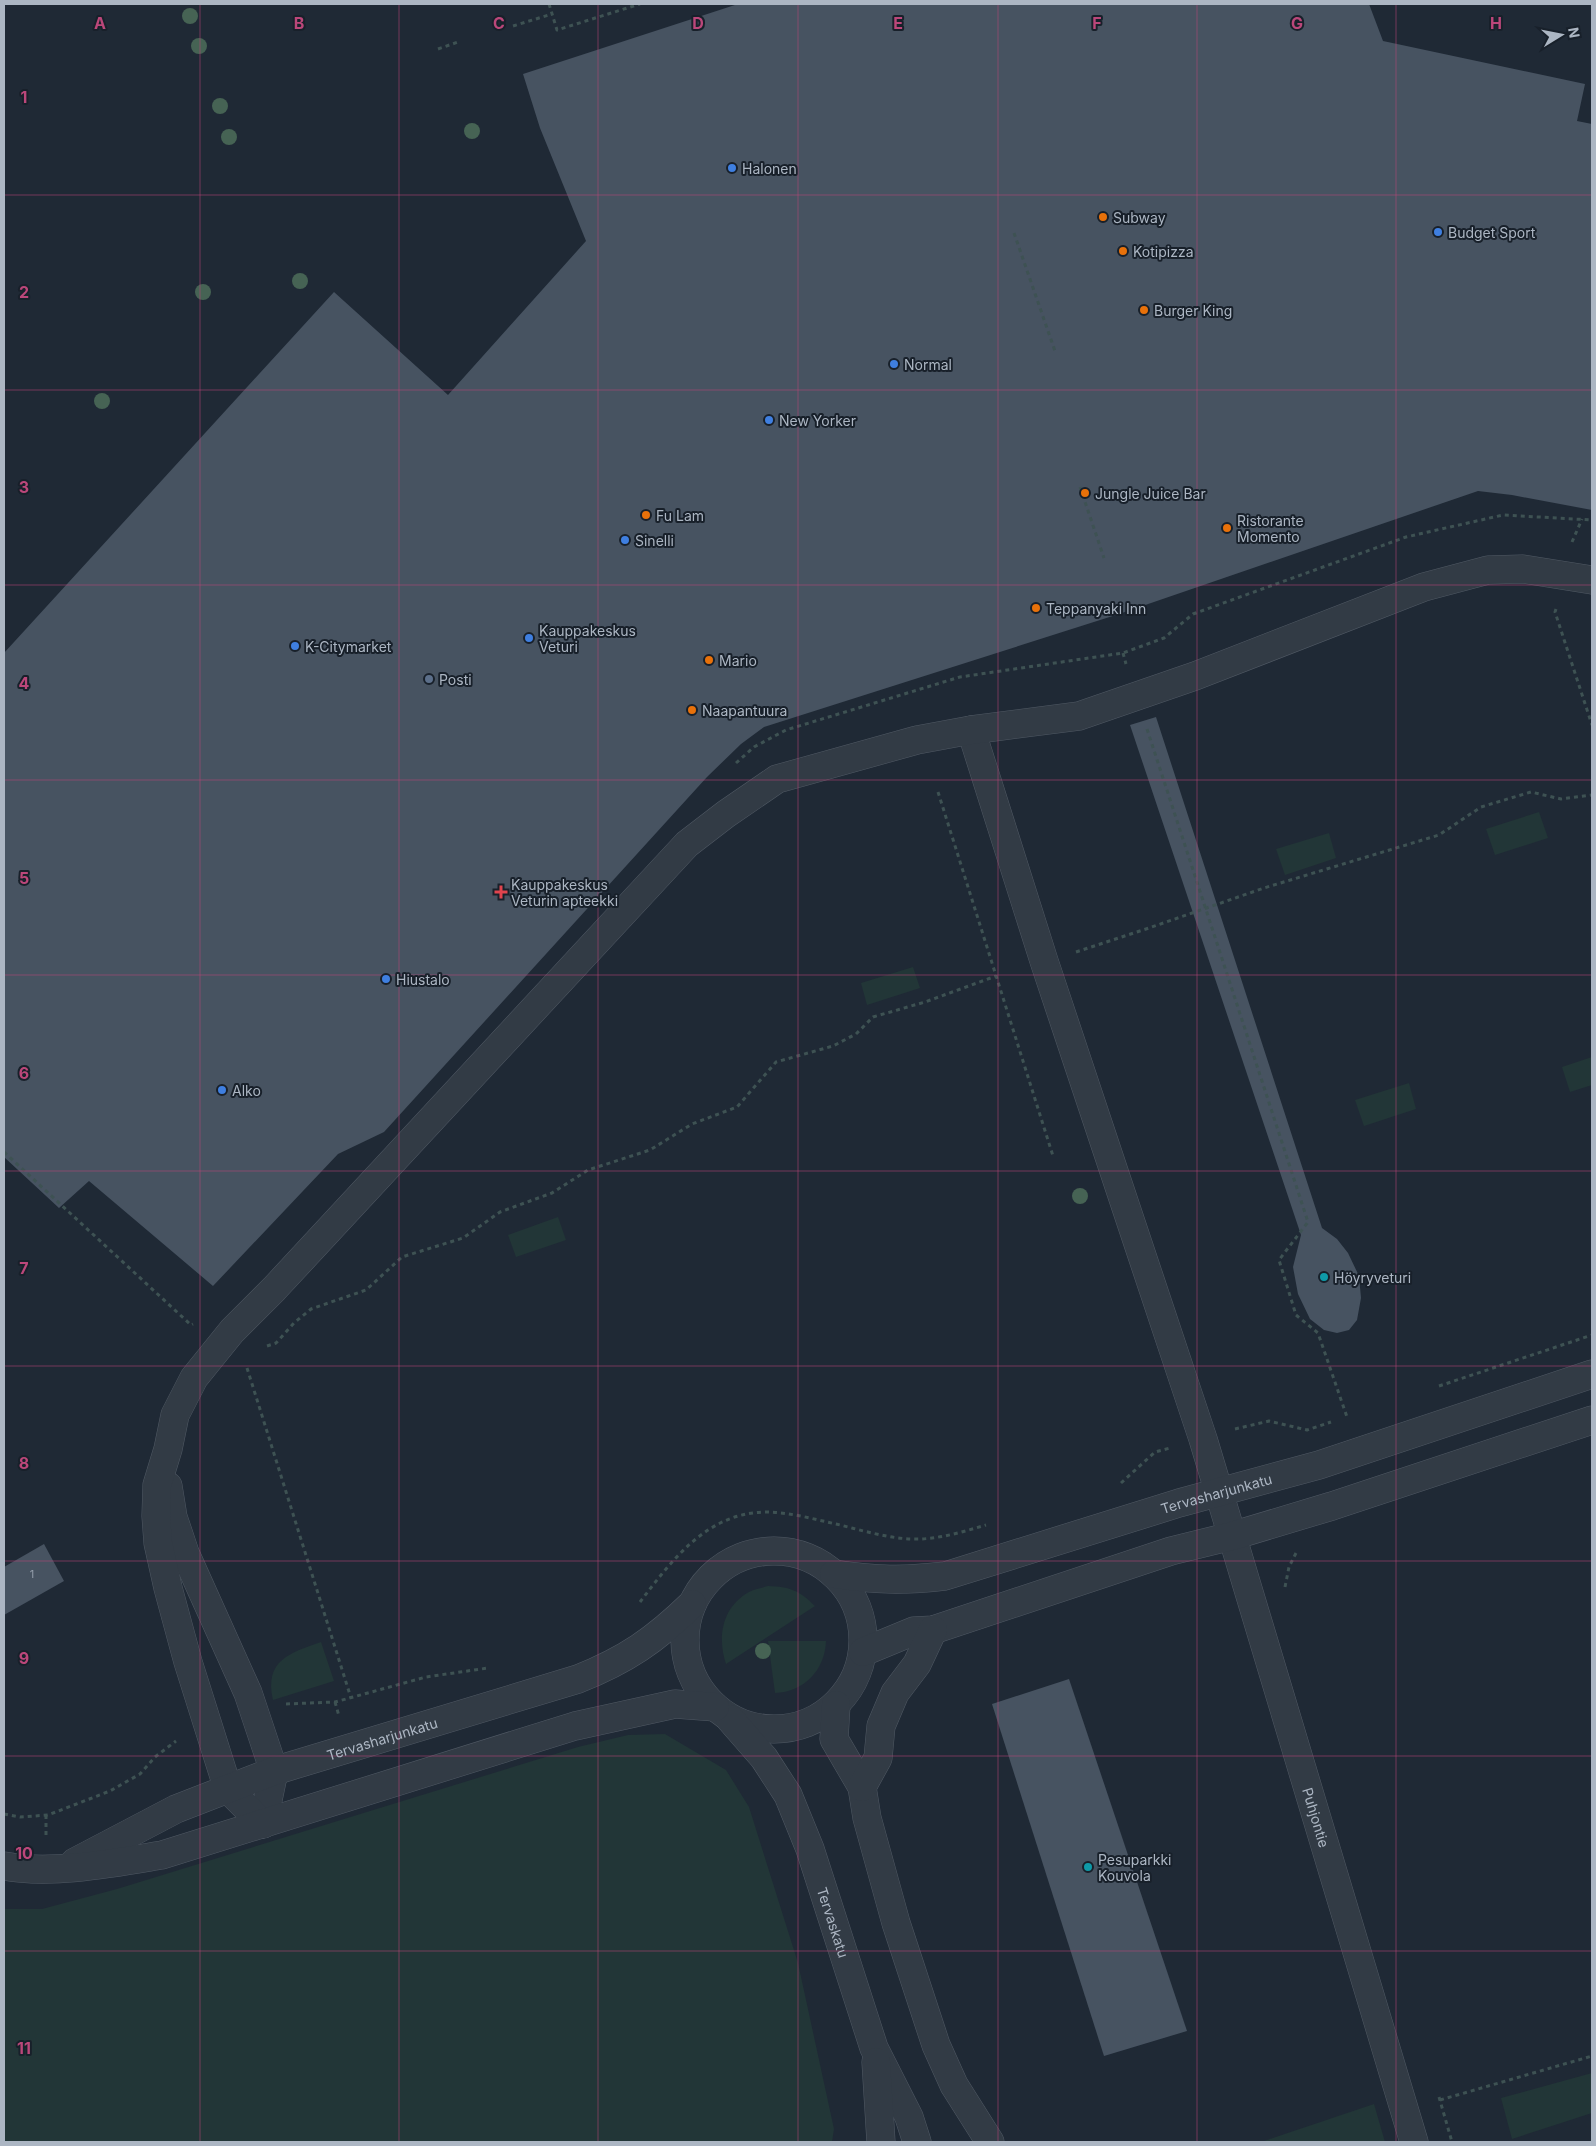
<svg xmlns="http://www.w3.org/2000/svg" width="1596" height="2146" viewBox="0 0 1596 2146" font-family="Inter,sans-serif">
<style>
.green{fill:#223637}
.building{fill:#475361}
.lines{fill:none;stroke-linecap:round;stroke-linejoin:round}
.minor-casing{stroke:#505964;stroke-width:29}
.path{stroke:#3e5253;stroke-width:3;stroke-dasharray:4 4;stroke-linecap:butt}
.minor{stroke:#323b45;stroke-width:28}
.tree{fill:#466354}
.grid{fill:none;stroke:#bb477a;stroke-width:1;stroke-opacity:0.55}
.shop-dot{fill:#3f7fe0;stroke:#18202a;stroke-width:2}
.food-dot{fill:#e8710a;stroke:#18202a;stroke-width:2}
.service-dot{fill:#5c6f8a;stroke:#18202a;stroke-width:2}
.health-dot{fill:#e0444e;stroke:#18202a;stroke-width:2}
.culture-dot{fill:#0f9aa8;stroke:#18202a;stroke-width:2}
.labels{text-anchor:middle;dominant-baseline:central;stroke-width:4;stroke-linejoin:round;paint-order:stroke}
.number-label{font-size:11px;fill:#939daa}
.poi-label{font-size:14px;fill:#acb6c3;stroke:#18202a;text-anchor:start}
.street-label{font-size:14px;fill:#acb6c3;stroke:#18202a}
.grid-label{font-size:16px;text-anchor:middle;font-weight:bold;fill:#bb477a;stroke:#18202a;stroke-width:4;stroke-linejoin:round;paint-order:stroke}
</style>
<rect width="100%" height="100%" fill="#1f2935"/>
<g class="green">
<path d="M 1539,812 L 1548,838 L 1495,855 L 1486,829 Z"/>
<path d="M 1329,833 L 1336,858 L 1285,875 L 1276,849 Z"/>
<path d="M 913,967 L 920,988 L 867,1005 L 861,983 Z"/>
<path d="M 1592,1057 L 1592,1085 L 1570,1092 L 1562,1067 Z"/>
<path d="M 1409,1083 L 1416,1109 L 1364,1126 L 1355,1100 Z"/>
<path d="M 558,1217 L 566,1240 L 516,1257 L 508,1235 Z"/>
<path d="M 768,1586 C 790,1587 799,1590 815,1606 L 726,1664 C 717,1637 722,1607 749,1592 C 754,1589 762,1588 768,1586 Z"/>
<path d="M 768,1641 L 826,1641 C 825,1670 804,1692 775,1693 Z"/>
<path d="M 321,1642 L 334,1681 L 273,1700 C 264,1660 290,1653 321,1642 Z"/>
<path d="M 665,1734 L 726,1770 L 749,1807 L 798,1963 L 834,2129 L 832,2142 L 4,2142 L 4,1909 L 42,1909 L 117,1889 L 578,1747 L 628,1735 Z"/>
<path d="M 1592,2073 L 1592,2113 L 1512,2139 L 1501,2098 Z"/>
<path d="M 1374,2104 L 1385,2142 L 1261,2142 Z"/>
</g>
<g class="building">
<path d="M 738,4 L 1369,4 L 1383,41 L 1585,84 L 1577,121 L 1592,124 L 1592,510 L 1512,495 L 1478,491 L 1119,614 L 764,727 L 741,744 L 707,777 L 384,1132 L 338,1154 L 213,1286 L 89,1181 L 59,1208 L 4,1157 L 4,653 L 334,292 L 448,395 L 586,241 L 540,128 L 523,74 Z"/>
<path d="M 1156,717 L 1322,1228 L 1337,1239 L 1348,1253 L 1359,1276 L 1361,1298 L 1357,1320 L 1349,1330 L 1337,1333 L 1324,1330 L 1310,1319 L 1298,1294 L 1293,1267 L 1301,1235 L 1130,725 Z"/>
<path d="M 44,1544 L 64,1581 L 4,1615 L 4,1567 Z"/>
<path d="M 1069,1679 L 1187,2031 L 1104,2056 L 992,1704 Z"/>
</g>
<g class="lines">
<g class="minor-casing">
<g id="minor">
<path id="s1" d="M 971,730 L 1044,961 L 1203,1439 L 1414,2142"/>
<path d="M 168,1486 L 173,1517 L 185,1553 L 248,1693 L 274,1771 L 263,1824"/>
<circle cx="774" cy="1640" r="89"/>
<path id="s2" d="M 834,1574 C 876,1580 903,1581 945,1576 L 1179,1503 L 1319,1465 L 1592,1374"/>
<path d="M 863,1652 L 914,1631 L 933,1630 L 1171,1551 L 1232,1536 L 1332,1506 L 1592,1420"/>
<path d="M 836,1705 L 834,1739 L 862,1787 L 867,1818 L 896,1923 L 936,2045 L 954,2085 L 990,2142"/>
<path id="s3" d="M 730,1719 L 764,1758 L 788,1795 L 810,1849 L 874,2048 L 909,2117 L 917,2142"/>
<path d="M 862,1787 L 878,1758 L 881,1726 L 895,1693 L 917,1664 L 933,1630"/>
<path d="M 263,1824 L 228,1789 L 188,1662 L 168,1588 L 158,1543 L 156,1516 L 157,1485 L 168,1449 L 175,1415 L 194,1378 L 232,1331 L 274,1289 L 687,844 L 726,814 L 777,779 L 917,740 L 971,730 L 1079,716 L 1195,676 L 1424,587 L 1488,570 L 1523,569 L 1592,580"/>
<path id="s4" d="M 75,1862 L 176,1809 L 274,1771 L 578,1679 C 626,1660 655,1640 692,1604"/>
<path d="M 4,1866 C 52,1875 114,1863 162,1855 L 575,1726 L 675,1704 L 715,1707"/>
<path d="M 876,2062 L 881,2142"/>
</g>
</g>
<g class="path">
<path d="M 549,4 L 557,30 L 640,4"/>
<path d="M 513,26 L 552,14"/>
<path d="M 438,49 L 458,42"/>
<path d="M 1014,233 L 1056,354"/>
<path d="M 1080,487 L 1104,558"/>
<path d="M 1572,542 L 1582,519"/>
<path d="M 1556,609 L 1555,612 L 1592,725"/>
<path d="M 1123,653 L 1126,664"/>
<path d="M 1147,729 L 1308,1222 L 1279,1260 L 1296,1315 L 1318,1333 L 1347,1417"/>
<path d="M 736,763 L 754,747 L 786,730 L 960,677 L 1123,653 L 1164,638 L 1193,614 L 1406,537 L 1503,515 L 1592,520"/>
<path d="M 938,792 L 1053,1156"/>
<path d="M 1076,952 L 1146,929 L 1264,888 L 1439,835 L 1481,807 L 1531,792 L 1561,799 L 1592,795"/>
<path d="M 4,1152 L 191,1325 L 193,1324"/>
<path d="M 267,1346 L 276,1343 L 294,1323 L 311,1309 L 366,1290 L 402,1257 L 463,1238 L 500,1212 L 552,1193 L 588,1170 L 650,1150 L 692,1124 L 737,1107 L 776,1062 L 833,1046 L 856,1034 L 873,1017 L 925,1002 L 996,976"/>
<path d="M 247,1368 L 351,1698"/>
<path d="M 1439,1386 L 1592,1335"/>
<path d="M 1235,1429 L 1269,1421 L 1307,1430 L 1331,1422"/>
<path d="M 1121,1483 L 1155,1452 L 1170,1448"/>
<path d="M 1285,1587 L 1289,1567 L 1296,1553"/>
<path d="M 640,1602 C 672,1560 707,1513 765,1512 C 789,1512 813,1519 836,1524 C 861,1530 886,1538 911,1539 C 937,1540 962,1532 986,1525"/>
<path d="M 335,1702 L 339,1716"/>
<path d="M 286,1704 L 335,1702 L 426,1677 L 488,1668"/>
<path d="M 4,1814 L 20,1817 L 48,1815 L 110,1791 L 140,1774 L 155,1757 L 176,1741"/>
<path d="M 46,1815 L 46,1836"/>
<path d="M 1439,2097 L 1452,2142"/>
<path d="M 1440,2100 L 1592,2056"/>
</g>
<use href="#minor" class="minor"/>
</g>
<g class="tree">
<circle cx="190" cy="16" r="8"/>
<circle cx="199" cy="46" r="8"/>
<circle cx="220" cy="106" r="8"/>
<circle cx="472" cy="131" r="8"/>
<circle cx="229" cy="137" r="8"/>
<circle cx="300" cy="281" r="8"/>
<circle cx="203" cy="292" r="8"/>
<circle cx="102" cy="401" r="8"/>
<circle cx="1080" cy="1196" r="8"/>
<circle cx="763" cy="1651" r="8"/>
</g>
<path class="grid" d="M 200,4 L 200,2142M 399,4 L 399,2142M 598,4 L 598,2142M 798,4 L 798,2142M 998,4 L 998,2142M 1197,4 L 1197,2142M 1396,4 L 1396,2142M 4,195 L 1592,195M 4,390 L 1592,390M 4,585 L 1592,585M 4,780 L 1592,780M 4,975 L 1592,975M 4,1171 L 1592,1171M 4,1366 L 1592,1366M 4,1561 L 1592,1561M 4,1756 L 1592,1756M 4,1951 L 1592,1951"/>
<g class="shop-dot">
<circle cx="732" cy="168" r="5"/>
<circle cx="1438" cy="232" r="5"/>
<circle cx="894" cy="364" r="5"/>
<circle cx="769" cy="420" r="5"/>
<circle cx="625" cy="540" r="5"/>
<circle cx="529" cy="638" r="5"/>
<circle cx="295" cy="646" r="5"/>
<circle cx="386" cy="979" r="5"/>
<circle cx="222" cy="1090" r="5"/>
</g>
<g class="food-dot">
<circle cx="1103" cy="217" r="5"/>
<circle cx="1123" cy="251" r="5"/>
<circle cx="1144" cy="310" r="5"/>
<circle cx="1085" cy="493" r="5"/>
<circle cx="646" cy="515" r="5"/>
<circle cx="1227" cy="528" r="5"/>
<circle cx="1036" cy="608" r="5"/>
<circle cx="709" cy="660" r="5"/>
<circle cx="692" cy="710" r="5"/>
</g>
<circle class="service-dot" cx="429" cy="679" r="5"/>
<path class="health-dot" d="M498.5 884.5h5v5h5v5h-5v5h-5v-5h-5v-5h5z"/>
<g class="culture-dot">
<circle cx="1324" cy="1277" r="5"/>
<circle cx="1088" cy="1867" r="5"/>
</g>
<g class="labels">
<g class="number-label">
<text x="32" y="1574">1</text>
</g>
<g class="poi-label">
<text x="742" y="168">Halonen</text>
<text x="1113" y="217">Subway</text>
<text x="1448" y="232">Budget Sport</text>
<text x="1133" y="251">Kotipizza</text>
<text x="1154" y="310">Burger King</text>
<text x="904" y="364">Normal</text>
<text x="779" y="420">New Yorker</text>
<text x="1095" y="493">Jungle Juice Bar</text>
<text x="656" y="515">Fu Lam</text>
<text x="1237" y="520">Ristorante<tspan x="1237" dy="16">Momento</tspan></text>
<text x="635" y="540">Sinelli</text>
<text x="1046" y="608">Teppanyaki Inn</text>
<text x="539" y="630">Kauppakeskus<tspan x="539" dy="16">Veturi</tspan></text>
<text x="305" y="646">K-Citymarket</text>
<text x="719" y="660">Mario</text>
<text x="439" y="679">Posti</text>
<text x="702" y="710">Naapantuura</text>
<text x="511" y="884">Kauppakeskus<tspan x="511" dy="16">Veturin apteekki</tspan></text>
<text x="396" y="979">Hiustalo</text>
<text x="232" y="1090">Alko</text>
<text x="1334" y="1277">Höyryveturi</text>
<text x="1098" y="1859">Pesuparkki<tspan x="1098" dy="16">Kouvola</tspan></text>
</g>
<g class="street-label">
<text stroke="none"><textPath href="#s2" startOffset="395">Tervasharjunkatu</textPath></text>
<text stroke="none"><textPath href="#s4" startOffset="332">Tervasharjunkatu</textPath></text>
<text stroke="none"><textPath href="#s1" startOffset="1141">Puhjontie</textPath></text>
<text stroke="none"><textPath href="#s3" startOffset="231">Tervaskatu</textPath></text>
</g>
</g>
<g class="grid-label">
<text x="100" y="29">A</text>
<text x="299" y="29">B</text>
<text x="499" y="29">C</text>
<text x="698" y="29">D</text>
<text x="898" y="29">E</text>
<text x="1097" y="29">F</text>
<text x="1297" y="29">G</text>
<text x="1496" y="29">H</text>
<text x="24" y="103">1</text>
<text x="24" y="298">2</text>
<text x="24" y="493">3</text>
<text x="24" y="689">4</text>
<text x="24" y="884">5</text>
<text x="24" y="1079">6</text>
<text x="24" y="1274">7</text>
<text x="24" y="1469">8</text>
<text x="24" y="1664">9</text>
<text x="24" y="1859">10</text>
<text x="24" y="2054">11</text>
</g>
<rect width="1596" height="2146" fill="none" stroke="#acb6c3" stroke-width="10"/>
<g transform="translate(1561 35) rotate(80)" stroke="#18202a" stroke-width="4" paint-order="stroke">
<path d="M0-4L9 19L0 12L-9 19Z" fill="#acb6c3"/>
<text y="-8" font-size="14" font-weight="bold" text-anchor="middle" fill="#acb6c3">N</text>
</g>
</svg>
